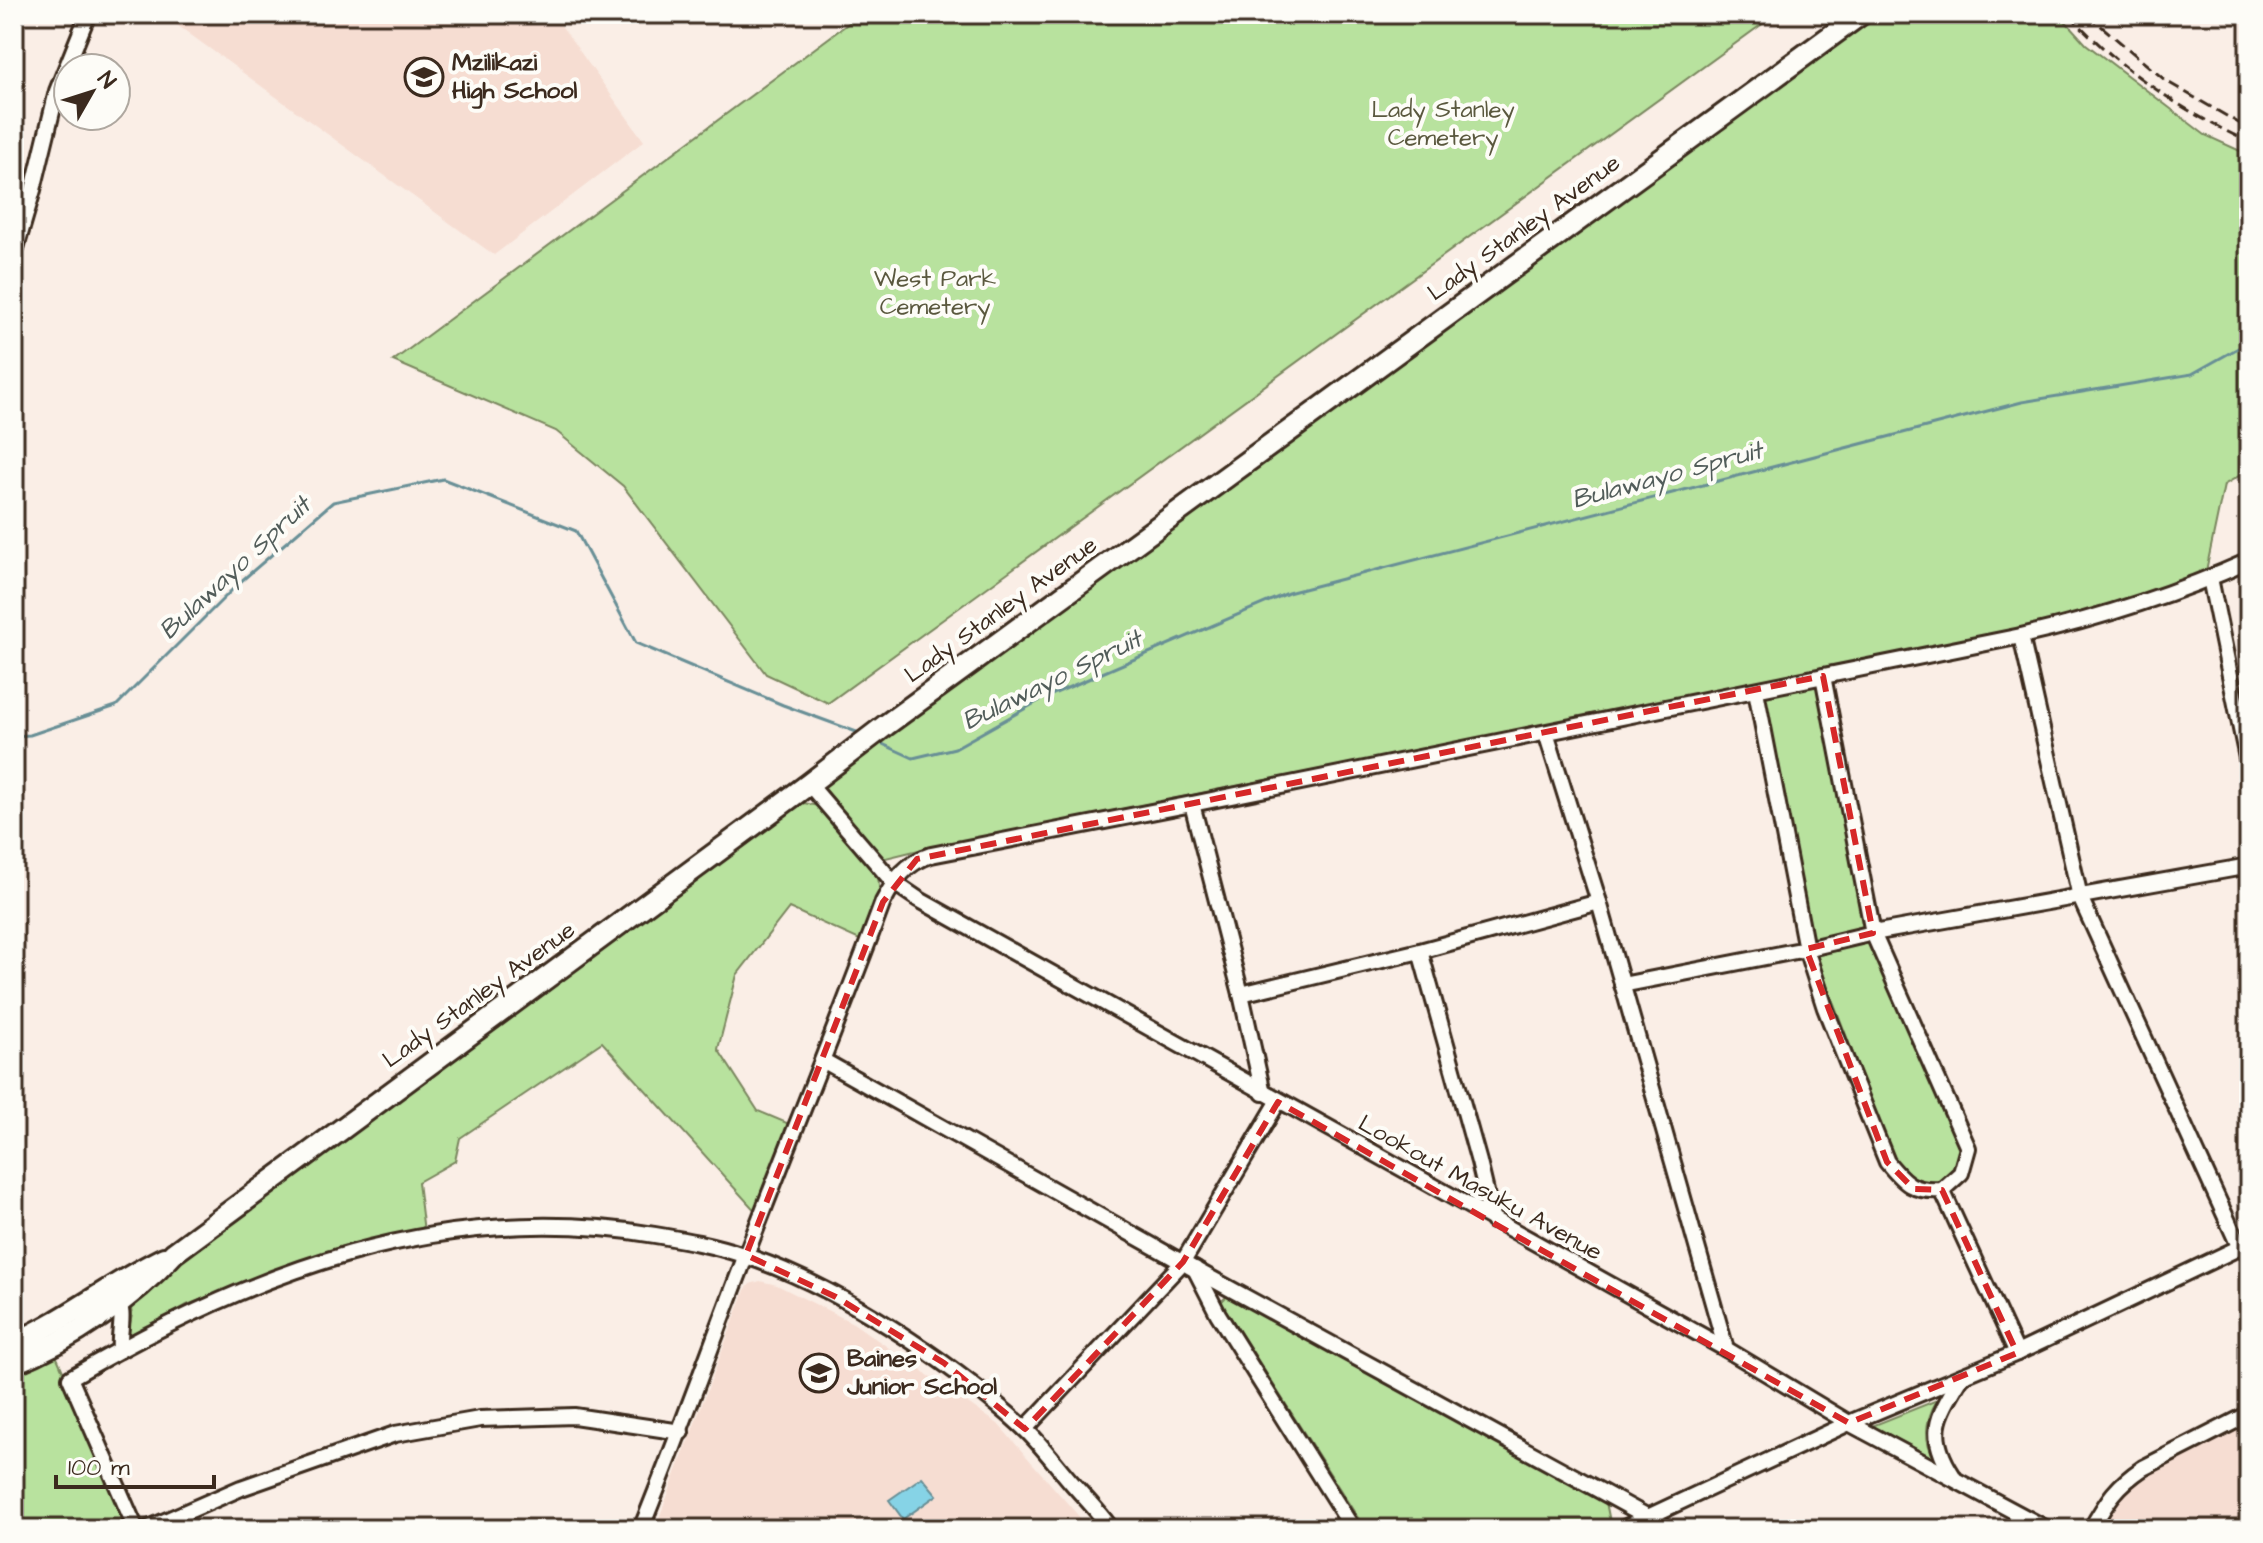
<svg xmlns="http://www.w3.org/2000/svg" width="2263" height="1543" viewBox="0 0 2263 1543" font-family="'Architects Daughter',sans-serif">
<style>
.built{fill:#f6ddd2}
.green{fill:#b8e29e;stroke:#7a865e;stroke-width:2}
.water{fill:#86d3e6;stroke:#688f96;stroke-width:2}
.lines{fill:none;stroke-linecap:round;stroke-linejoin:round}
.stream{stroke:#688f96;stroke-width:3}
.minor-casing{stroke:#3b2a1e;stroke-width:20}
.highway-casing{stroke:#3b2a1e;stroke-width:26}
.minor{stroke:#fdfcf7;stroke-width:14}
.highway{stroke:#fdfcf7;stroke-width:20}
.rail{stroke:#3b2a1e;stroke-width:3;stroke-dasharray:12 6;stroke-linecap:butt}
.marked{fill:none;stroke:#d62828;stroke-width:6;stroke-dasharray:16 10;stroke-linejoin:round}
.labels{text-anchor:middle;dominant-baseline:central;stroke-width:8;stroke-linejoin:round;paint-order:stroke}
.poi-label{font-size:24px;font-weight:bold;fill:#3b2a1e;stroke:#fdfcf7;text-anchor:start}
.park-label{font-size:24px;fill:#5a583e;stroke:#fdfcf7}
.street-label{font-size:24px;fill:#3b2a1e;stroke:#fdfcf7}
.water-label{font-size:26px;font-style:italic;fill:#525d5a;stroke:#fdfcf7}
</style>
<rect width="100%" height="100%" fill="#faeee6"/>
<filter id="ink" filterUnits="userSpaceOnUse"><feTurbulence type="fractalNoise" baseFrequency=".0125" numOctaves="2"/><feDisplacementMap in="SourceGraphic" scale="16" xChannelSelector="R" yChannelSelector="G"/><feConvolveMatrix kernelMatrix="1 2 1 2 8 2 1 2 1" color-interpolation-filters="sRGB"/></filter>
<g filter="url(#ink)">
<g class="built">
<path d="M 162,14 L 553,14 L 644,141 L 494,255 Z"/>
<path d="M 760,1281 L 777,1285 L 853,1323 L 998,1424 L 1090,1529 L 655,1529 L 745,1290 L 750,1284 Z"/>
<path d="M 2249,1421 L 2249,1529 L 2097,1529 L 2116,1496 L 2149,1471 Z"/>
</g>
<g class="green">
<path d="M 861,14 L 1776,14 L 828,703 L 766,674 L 623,486 L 556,431 L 393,361 Z"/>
<path d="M 1879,14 L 2059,14 L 2086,44 L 2205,135 L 2249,155 L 2249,470 L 2224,485 L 2206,571 L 2090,614 L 2019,630 L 927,848 L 882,859 L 822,785 Z"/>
<path d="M 1816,684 L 1868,943 L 1960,1148 L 1954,1171 L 1938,1184 C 1914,1180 1909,1177 1893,1158 L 1815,954 L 1764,696 Z"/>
<path d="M 804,803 L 818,806 L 878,875 L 880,898 L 864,942 L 789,908 L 737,975 L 718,1049 L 758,1111 L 794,1126 L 758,1214 L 602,1042 L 460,1138 L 455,1161 L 418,1182 L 424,1232 L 342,1246 L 187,1305 L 126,1340 L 132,1315 L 130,1303 L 183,1255 L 785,813 Z"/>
<path d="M 1229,1294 L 1606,1502 L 1610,1522 L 1593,1529 L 1365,1529 L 1221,1302 Z"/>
<path d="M 55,1353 L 132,1529 L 14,1529 L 14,1369 Z"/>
<path d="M 1937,1400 C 1926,1419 1922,1439 1935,1459 L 1872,1426 Z"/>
</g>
<path class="water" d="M 922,1477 L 937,1495 L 903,1519 L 889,1500 Z"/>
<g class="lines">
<g class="stream">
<path d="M 14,736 L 30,735 L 116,706 L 239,583 L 333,502 L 443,479 L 576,531 L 636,643 L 783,705 L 862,734"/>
<path d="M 876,741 L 913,758 L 955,748 L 1044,698 L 1288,593 L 2022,402 L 2192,374 L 2249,342"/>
</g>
<g class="minor-casing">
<g id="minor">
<path d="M 14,255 L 33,190 L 57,91 L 88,14"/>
<path d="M 2210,578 L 2249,768"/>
<path d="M 2021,636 L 2080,897 L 2240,1248"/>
<path d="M 1756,691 L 1806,949 L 1825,1008 L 1887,1162 C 1905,1184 1913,1192 1942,1190 L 1961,1173 L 1968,1148 L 1873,933 L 1823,676"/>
<path d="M 1546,733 L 1599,902 L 1726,1349"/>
<path d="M 809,784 L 893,882 L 918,899 L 1726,1349 L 1849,1423 L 2047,1529"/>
<path d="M 1192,804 L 1241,994 L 1263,1093"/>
<path d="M 1420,951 L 1479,1162 L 1493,1221"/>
<path d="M 1622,985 L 1806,949 L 1873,933 L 2249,866"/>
<path d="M 1241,994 L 1420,951 L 1599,902"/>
<path d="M 824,1061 L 1194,1269 L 1670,1529"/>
<path d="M 1942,1190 L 2017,1353"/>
<path d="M 1195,1269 L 1218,1314 L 1353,1529"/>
<path d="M 116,1297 C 127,1313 118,1332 120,1350"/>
<path d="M 1025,1429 L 1183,1262 L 1278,1102"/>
<path d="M 1953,1476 C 1925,1433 1938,1416 1962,1376"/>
<path d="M 136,1529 L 70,1378 C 251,1272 442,1199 655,1235 C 685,1240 714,1245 743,1255 C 801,1274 859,1306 910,1340 C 949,1366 989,1396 1024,1428 C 1042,1445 1056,1465 1072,1483 C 1085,1498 1100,1513 1111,1529"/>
<path d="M 147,1529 L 241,1488 L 395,1434 L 480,1419 L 574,1416 L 681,1432"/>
<path d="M 641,1529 C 678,1438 711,1346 746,1255 C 791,1137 839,1021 883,902 C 895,879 906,863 931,855 L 1192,804 L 2021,636 C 2100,618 2175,594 2249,561"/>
<path d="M 1622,1529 L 1849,1423 L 2017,1353 L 2249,1243"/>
<path d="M 2091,1529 C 2108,1500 2115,1487 2143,1468 L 2249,1414"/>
</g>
</g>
<g class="highway-casing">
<g id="highway">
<path d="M 14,1343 C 67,1320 112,1283 164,1258"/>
<path d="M 14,1363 C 71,1341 133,1298 174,1253 L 809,784 L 886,725 L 1861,14"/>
</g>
</g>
<use href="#minor" class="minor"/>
<use href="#highway" class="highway"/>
<g class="rail">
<path d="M 2069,14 C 2118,68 2183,112 2249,142"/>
<path d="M 2087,14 L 2166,81 L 2249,129"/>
</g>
</g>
</g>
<path class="marked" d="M 1823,676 L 1873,933 L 1806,949 L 1887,1162 L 1914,1189 L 1942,1190 L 2017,1353 L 1849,1423 L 1278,1102 L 1183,1262 L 1025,1429 L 944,1363 L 836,1297 L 746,1255 L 883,902 L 917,859 Z"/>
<defs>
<g id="school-ring" transform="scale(2)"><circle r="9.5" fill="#fdfcf7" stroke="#3b2a1e" stroke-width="1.5"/><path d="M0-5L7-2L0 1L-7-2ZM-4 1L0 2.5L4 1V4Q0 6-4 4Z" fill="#3b2a1e"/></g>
</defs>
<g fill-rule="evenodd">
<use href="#school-ring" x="424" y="77"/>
<use href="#school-ring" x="819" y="1373"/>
</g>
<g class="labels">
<g class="poi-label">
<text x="452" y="63">Mzilikazi<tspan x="452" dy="28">High School</tspan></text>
<text x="847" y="1359">Baines<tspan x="847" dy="28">Junior School</tspan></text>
</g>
<g class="park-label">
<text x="1443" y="110">Lady Stanley<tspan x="1443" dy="28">Cemetery</tspan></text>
<text x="935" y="279">West Park<tspan x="935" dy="28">Cemetery</tspan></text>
</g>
<g class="street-label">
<text transform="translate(1524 228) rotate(-36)">Lady Stanley Avenue</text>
<text transform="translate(1001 610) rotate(-36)">Lady Stanley Avenue</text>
<text transform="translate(479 995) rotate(-36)">Lady Stanley Avenue</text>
<text transform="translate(1480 1188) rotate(29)">Lookout Masuku Avenue</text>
</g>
<g class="water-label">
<text transform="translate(1667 475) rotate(-15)">Bulawayo Spruit</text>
<text transform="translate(235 568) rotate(-43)">Bulawayo Spruit</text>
<text transform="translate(1052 680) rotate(-26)">Bulawayo Spruit</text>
</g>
</g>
<rect width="2263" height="1543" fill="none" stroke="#fdfcf7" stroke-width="48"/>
<rect x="24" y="24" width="2215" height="1495" fill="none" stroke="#3b2a1e" stroke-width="3" filter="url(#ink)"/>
<g transform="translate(92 92) rotate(51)"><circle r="38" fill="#fdfcf7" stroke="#afa8a0" stroke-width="2"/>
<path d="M0-6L14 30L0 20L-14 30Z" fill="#3b2a1e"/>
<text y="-12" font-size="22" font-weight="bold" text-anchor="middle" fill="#3b2a1e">N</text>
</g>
<path d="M56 1475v12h158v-12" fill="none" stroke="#3b2a1e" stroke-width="4"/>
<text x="68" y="1475" font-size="24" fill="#3b2a1e" stroke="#fdfcf7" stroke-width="6" paint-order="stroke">100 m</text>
</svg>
